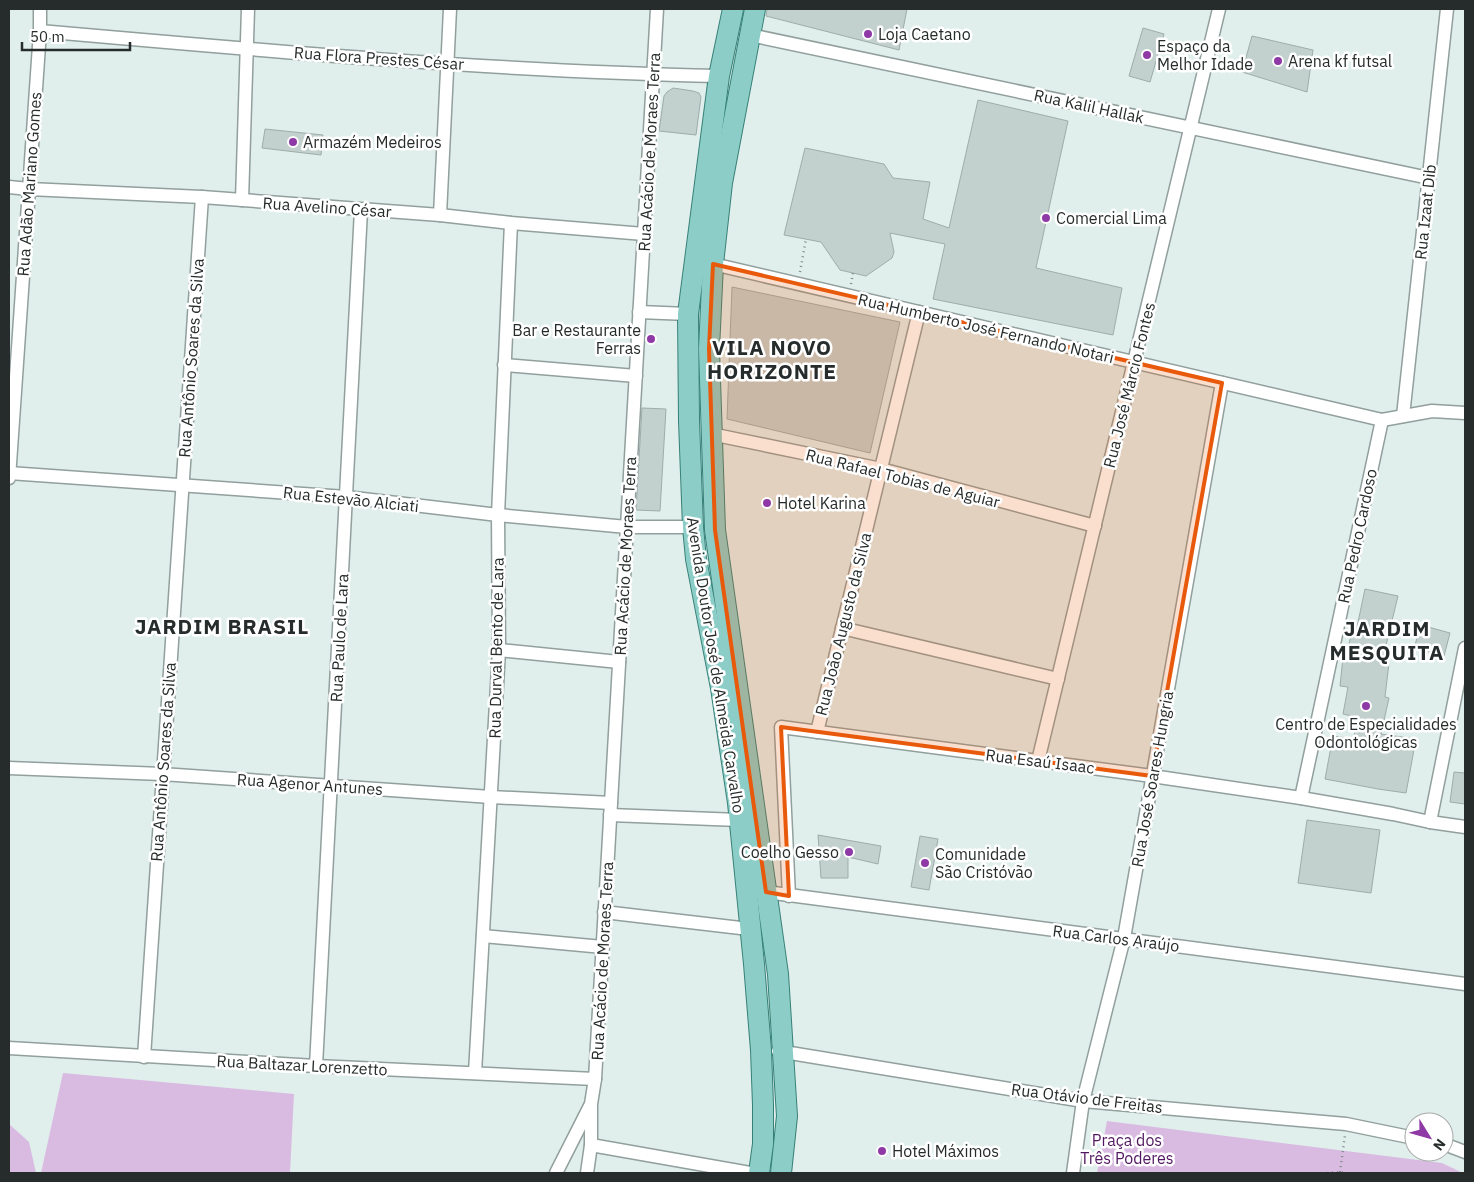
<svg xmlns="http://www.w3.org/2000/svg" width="1474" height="1182" viewBox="0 0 1474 1182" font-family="'IBM Plex Sans',sans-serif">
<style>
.green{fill:#d9bbe2}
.building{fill:#c2d0ce;stroke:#9eacaa}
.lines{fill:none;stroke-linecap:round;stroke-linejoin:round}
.street-casing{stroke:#919f9d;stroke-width:15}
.primary-casing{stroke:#378078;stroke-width:22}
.path{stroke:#7f8987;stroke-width:2.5;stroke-dasharray:1 4;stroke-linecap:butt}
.street{stroke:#fff;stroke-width:12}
.primary{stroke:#8ccec7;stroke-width:20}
.marked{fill:#e8590c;fill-opacity:0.2;stroke:#e8590c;stroke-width:4;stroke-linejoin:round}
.poi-dot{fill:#8e39a6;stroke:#fff;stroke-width:2}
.labels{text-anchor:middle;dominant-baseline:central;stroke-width:5;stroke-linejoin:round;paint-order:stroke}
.poi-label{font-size:16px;fill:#262c2b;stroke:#fff;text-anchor:start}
.street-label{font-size:16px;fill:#262c2b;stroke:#fff}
.park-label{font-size:16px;fill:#511861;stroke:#fff}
.district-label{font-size:21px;font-weight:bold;letter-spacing:1px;fill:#262c2b;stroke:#fff}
</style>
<rect width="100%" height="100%" fill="#e0efec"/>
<g class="green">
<path d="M 63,1073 L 294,1094 L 290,1173 L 41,1173 Z"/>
<path d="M 1107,1121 L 1442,1163 L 1463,1173 L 1097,1173 Z"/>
<path d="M 9,1124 L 29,1142 L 36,1173 L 9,1173 Z"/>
</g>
<g class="building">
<path d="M 767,9 L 907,9 L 899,50 L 766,16 Z"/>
<path d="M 1143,28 L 1164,34 L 1150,82 L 1129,76 Z"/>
<path d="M 1252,36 L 1313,50 L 1307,92 L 1242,72 Z"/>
<path d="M 673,88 L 693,91 L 699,93 L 701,97 L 696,135 L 659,131 L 664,96 L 667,92 Z"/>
<path d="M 978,100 L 1068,121 L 1036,268 L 1122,288 L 1113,335 L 933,299 L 945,244 L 890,233 L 894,252 L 892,258 L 866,276 L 840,270 L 821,242 L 784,235 L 805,148 L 884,164 L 893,178 L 930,182 L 923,219 L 949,228 Z"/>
<path d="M 265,129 L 323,135 L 321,155 L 262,148 Z"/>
<path d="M 732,287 L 900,322 L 870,453 L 727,419 Z"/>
<path d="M 642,408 L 666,409 L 660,511 L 636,510 Z"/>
<path d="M 1365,589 L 1398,596 L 1382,662 L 1389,663 L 1385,697 L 1389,698 L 1381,734 L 1416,739 L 1406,793 L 1378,789 L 1325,779 L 1333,736 L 1354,739 L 1356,717 L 1343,714 L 1348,687 L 1340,686 L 1343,657 L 1346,658 L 1353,626 L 1357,627 Z"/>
<path d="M 1421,625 L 1450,633 L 1444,656 L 1414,648 Z"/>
<path d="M 1454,772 L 1465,773 L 1465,804 L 1450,802 Z"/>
<path d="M 1307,820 L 1380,830 L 1371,893 L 1298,883 Z"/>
<path d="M 818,835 L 881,846 L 878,864 L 848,857 L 848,878 L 821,878 Z"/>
<path d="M 920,836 L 938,839 L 929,890 L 911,887 Z"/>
</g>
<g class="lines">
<g class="street-casing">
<g id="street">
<path d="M 40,31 C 266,51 492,71 719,76"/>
<path d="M 750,35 L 1429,178"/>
<path d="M 9,187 L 29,189 L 202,197 L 440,215 L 511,223 L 644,234"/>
<path d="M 242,200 L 248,9"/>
<path d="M 440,215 L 450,9"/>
<path d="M 713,264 L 1382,420 L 1432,411 L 1465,413"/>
<path d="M 639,312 L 688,314"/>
<path d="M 504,365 L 636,376"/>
<path d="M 1403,416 L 1447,9"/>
<path d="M 711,434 L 881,469 L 1095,526"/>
<path d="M 9,473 L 346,497 L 498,515 L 627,527 L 693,527"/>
<path d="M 9,478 L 40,31 L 40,9"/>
<path d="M 842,628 L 1058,679"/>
<path d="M 499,650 L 619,662"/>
<path d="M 817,732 L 919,312"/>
<path d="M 1038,761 L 1219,9"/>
<path d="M 9,768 L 162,774 L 491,797 L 611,803"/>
<path d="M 1301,798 L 1382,420"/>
<path d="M 610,815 L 739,820"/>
<path d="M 1430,822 L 1465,648"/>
<path d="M 766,892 L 1465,984"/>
<path d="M 789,896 L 781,727 L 1152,776 L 1301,798 L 1393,814 L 1430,822 L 1465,827"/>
<path d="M 604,912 L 749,929"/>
<path d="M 483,936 L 603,947"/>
<path d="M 9,1048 L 316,1066 L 595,1079"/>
<path d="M 778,1051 L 1083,1101 L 1346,1124 L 1414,1138"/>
<path d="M 144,1057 L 202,197"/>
<path d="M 316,1066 L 361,210"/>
<path d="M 475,1073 L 499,650 L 498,515 L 511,223"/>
<path d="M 1444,1144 L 1465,1152"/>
<path d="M 591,1145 L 750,1173"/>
<path d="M 556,1173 L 590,1106"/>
<path d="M 587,1173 L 591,1145 L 591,1104 L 595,1079 L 657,9"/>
<path d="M 1073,1173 L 1083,1101 L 1124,938 L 1222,383"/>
</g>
</g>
<g class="primary-casing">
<g id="primary">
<path d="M 733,9 L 719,76 L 688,314 L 689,421 L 693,527 L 696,559 L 721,688 L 738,803 L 754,964 L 761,1050 L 763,1105 L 763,1144 L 759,1173"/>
<path d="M 755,9 L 722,183 L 713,264 L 709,349 L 715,530 L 778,974 L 787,1116 L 781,1173"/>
</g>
</g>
<g class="path">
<path d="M 800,272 L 806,239"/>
<path d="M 851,284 L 853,273"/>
<path d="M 1340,1172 L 1345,1135"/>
<path d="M 1327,1173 L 1340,1172 L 1345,1173"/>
</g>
<use href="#street" class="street"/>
<use href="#primary" class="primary"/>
</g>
<path class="marked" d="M 713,264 L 1222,383 L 1152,776 L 781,727 L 789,896 L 766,892 L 715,530 L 709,349 Z"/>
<g class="poi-dot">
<circle cx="868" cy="34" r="5"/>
<circle cx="1147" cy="55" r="5"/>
<circle cx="1278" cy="61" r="5"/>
<circle cx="293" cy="142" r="5"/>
<circle cx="1046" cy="218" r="5"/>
<circle cx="651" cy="339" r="5"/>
<circle cx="767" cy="503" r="5"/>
<circle cx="1366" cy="706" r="5"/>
<circle cx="849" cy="852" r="5"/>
<circle cx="925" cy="863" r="5"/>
<circle cx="882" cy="1151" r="5"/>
</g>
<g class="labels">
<g class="poi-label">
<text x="878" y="34">Loja Caetano</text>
<text x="1157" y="46">Espaço da<tspan x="1157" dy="18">Melhor Idade</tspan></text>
<text x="1288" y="61">Arena kf futsal</text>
<text x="303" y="142">Armazém Medeiros</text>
<text x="1056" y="218">Comercial Lima</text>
<text x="641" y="330" text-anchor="end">Bar e Restaurante<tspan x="641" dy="18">Ferras</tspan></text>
<text x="777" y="503">Hotel Karina</text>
<text x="1366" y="724" text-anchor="middle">Centro de Especialidades<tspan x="1366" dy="18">Odontológicas</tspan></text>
<text x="839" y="852" text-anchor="end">Coelho Gesso</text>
<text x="935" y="854">Comunidade<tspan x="935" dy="18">São Cristóvão</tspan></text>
<text x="892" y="1151">Hotel Máximos</text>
</g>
<g class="street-label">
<text transform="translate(379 58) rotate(4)">Rua Flora Prestes César</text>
<text transform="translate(1089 106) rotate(12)">Rua Kalil Hallak</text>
<text transform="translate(649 152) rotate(-87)">Rua Acácio de Moraes Terra</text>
<text transform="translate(29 184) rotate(-86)">Rua Adão Mariano Gomes</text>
<text transform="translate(327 207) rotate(4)">Rua Avelino César</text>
<text transform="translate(1425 212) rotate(-84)">Rua Izaat Dib</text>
<text transform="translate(986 328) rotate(13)">Rua Humberto José Fernando Notari</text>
<text transform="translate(191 358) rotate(-86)">Rua Antônio Soares da Silva</text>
<text transform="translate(1129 385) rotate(-76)">Rua José Márcio Fontes</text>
<text transform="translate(903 478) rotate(14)">Rua Rafael Tobias de Aguiar</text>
<text transform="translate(351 499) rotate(6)">Rua Estevão Alciati</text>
<text transform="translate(1357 536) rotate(-78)">Rua Pedro Cardoso</text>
<text transform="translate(625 556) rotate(-87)">Rua Acácio de Moraes Terra</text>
<text transform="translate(843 624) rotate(-76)">Rua João Augusto da Silva</text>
<text transform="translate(339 638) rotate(-87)">Rua Paulo de Lara</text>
<text transform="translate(496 648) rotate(-89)">Rua Durval Bento de Lara</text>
<text transform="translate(716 665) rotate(81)">Avenida Doutor José de Almeida Carvalho</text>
<text transform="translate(1040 761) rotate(7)">Rua Esaú Isaac</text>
<text transform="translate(163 762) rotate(-86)">Rua Antônio Soares da Silva</text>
<text transform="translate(1152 779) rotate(-80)">Rua José Soares Hungria</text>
<text transform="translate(310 784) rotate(4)">Rua Agenor Antunes</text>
<text transform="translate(1116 938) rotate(7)">Rua Carlos Araújo</text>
<text transform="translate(602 961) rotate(-87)">Rua Acácio de Moraes Terra</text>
<text transform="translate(302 1065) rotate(3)">Rua Baltazar Lorenzetto</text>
<text transform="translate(1087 1098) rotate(7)">Rua Otávio de Freitas</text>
</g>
<g class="park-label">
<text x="1127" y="1140">Praça dos<tspan x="1127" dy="18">Três Poderes</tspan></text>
</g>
<g class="district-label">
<text x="772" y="347">VILA NOVO<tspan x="772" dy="24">HORIZONTE</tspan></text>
<text x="222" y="626">JARDIM BRASIL</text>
<text x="1387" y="628">JARDIM<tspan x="1387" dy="24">MESQUITA</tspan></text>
</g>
</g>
<rect width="1474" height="1182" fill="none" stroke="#262c2b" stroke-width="20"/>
<g transform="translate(1429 1137) rotate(127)"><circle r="24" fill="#ffffff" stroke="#a8abaa"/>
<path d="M0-4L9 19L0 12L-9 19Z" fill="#8e39a6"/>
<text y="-8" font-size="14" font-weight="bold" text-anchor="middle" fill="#262c2b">N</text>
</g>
<path d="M22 42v8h108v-8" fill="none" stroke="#262c2b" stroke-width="2.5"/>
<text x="30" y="42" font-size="15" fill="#262c2b" stroke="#ffffff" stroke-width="4" paint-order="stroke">50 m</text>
</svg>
